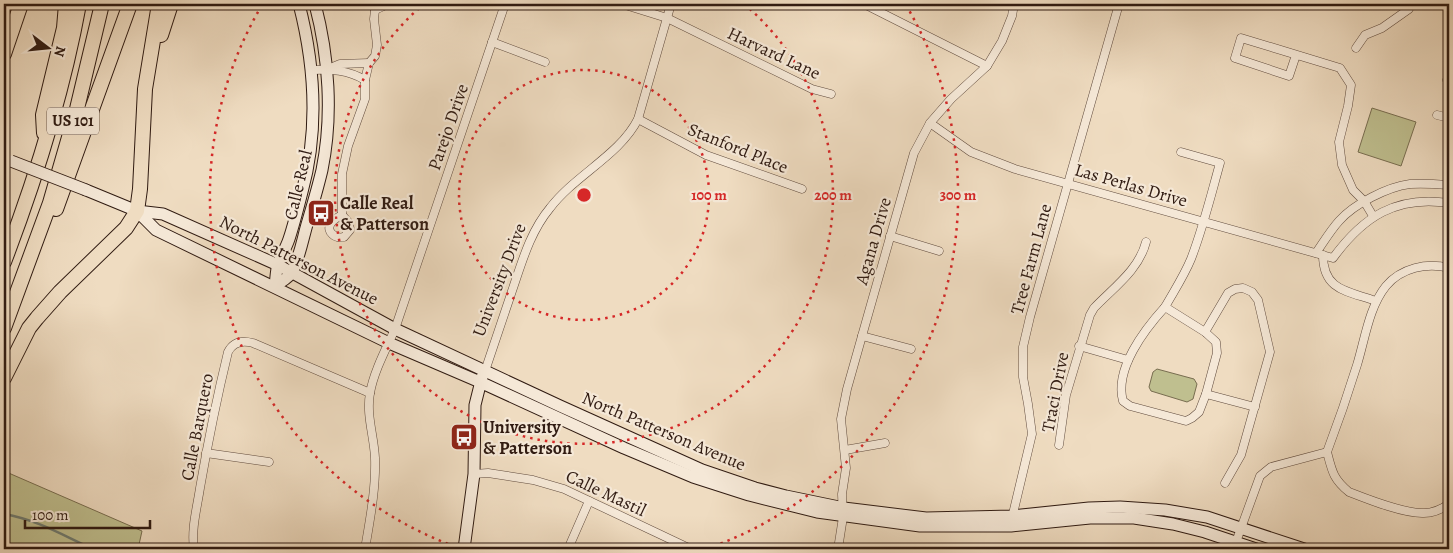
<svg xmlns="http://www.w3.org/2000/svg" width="1453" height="553" viewBox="0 0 1453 553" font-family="Alegreya,serif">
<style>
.green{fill:#bfbf8f;stroke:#786d50}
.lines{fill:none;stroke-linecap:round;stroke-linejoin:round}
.stream{stroke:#707c71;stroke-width:2.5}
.street-casing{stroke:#604b3e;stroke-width:9}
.secondary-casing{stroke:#301b12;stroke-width:13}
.highway-casing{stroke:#301b12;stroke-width:16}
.street{stroke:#f5e8d7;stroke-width:8}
.secondary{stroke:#f5e8d7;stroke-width:11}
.highway{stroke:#efdcc1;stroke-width:14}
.secondary-bridge-casing{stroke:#301b12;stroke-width:13;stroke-linecap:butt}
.secondary-bridge{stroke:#f5e8d7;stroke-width:11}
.ring{fill:none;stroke:#d62828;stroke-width:2.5;stroke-dasharray:2.5 5}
.labels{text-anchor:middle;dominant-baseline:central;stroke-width:4.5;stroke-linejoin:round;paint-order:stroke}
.shield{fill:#f5e8d7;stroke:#6b584d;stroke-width:1}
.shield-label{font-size:16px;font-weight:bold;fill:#301b12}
.street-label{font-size:18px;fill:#301b12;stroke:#f5e8d7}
.poi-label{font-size:18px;font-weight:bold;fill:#301b12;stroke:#f5e8d7;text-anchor:start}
.centre{fill:#d62828;stroke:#f5e8d7;stroke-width:2.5}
.ring-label{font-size:15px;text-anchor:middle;font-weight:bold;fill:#d62828;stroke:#f5e8d7;stroke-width:4.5;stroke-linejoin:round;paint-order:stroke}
</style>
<rect width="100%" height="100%" fill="#efdcc1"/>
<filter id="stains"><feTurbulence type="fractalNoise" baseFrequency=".004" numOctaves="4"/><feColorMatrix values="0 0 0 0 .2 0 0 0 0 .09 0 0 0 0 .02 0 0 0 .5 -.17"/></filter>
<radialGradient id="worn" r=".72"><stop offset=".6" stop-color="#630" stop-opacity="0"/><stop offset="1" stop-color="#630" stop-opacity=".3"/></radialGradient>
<g class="green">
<path d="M 1372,108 L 1416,122 L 1401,166 L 1358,152 Z"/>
<path d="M 1157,369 L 1194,379 L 1197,384 L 1193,399 L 1187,402 L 1151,391 L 1149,387 L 1153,372 Z"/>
<path d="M 4,471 L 142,531 L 138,549 L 4,549 Z"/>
</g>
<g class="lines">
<path class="stream" d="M 4,514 C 38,520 62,535 93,549"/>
<g class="street-casing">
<g id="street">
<path d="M 374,4 L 375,10 L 388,4"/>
<path d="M 622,4 L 667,18 L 812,89 L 831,94"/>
<path d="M 864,4 L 987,66"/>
<path d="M 492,42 L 545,62"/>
<path d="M 1356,48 L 1365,35 L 1382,28 L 1409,9 L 1410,4"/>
<path d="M 1296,55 L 1289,76 L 1235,58 L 1241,38 L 1340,68 L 1351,85 L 1348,106 L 1339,142 L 1342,165 L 1353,190 L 1364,201 L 1373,216"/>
<path d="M 328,69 L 340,64 L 369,63"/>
<path d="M 312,70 C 331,69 348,70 365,80"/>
<path d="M 1447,80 L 1449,81"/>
<path d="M 1437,115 L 1449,118"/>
<path d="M 638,119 L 706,155 L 802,189"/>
<path d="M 930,123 L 971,152 L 1015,169 L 1333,258 C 1363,217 1396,195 1449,203"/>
<path d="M 342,215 L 342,174 L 348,146 L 365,99 L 365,80 L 369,63 L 375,56 L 377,45 L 374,19 L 375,10"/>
<path d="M 342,215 L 349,223 L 350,230 L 344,237 C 336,239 325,232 331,223 C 334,219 338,217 342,215 Z"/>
<path d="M 890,236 L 939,251"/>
<path d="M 1316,253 C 1323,243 1330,231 1339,221 C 1354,204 1387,187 1410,184 C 1423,183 1436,184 1449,185"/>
<path d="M 1323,255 C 1323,291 1348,291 1376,301"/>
<path d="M 1165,307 L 1205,332 L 1216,342 L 1217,353 L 1206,394 L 1199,412 L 1192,418 L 1186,421 L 1130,406 L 1123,401 C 1114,369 1145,329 1165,307 Z"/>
<path d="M 1165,307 C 1174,291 1184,276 1191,259 C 1203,228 1211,195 1220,163 L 1181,152"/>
<path d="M 1205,332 L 1228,293 L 1235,289 L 1243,288 L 1252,292 L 1258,300 L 1270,352 L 1241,455 L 1225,483"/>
<path d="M 862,336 L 911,349"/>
<path d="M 1079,346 L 1128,360"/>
<path d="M 485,371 C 494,344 503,318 512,291 C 522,262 530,232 550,208 C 575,175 620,155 638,119 L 671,4"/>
<path d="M 1206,394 L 1255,407"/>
<path d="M 1059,445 L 1066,395 L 1090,315 L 1094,308 C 1113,288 1139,270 1146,242"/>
<path d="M 845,450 L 885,443"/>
<path d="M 1327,452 C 1332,471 1333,479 1349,492 C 1367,499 1404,514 1424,513 C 1433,513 1442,509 1449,504"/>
<path d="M 206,453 L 269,462"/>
<path d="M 474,474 L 488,473 L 533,480 L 564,489 L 691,549"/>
<path d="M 1012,518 L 1032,434 L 1028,404 L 1023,377 L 1023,347 L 1030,317 L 1119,4"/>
<path d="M 1236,542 L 1260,476 L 1271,467 L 1327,452 C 1338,423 1348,394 1357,365 C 1365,339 1369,307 1386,286 C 1401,268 1427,262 1449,268"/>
<path d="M 194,549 C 191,529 197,508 200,488 C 208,442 217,397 228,352 C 233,342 242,340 253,343 L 370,393"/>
<path d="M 365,549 C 370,519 376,489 375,458 C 374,436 366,415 370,393 C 374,371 386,349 395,329 L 505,4"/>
<path d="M 568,549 L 589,501"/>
<path d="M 838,549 L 843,517 L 842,494 L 846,468 L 841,419 L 847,389 L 862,336 L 914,153 L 930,123 L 951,99 L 987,66 L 1002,41 L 1012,16 L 1014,4"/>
</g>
</g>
<g class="secondary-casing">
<g id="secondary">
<path d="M 86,190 L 137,211 L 163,214 L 278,265 L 395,329 L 560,406 L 702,470 L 755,488 L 786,496 L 844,508 L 926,518 L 1012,516 L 1089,508 L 1120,507 L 1165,510 L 1207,517 L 1304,549"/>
<path d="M 137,211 L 156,230 L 389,343 L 480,382 L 624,448 L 693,477 L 749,495 L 817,512 L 920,526 L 1011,526 L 1090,518 L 1134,518 L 1173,524 L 1205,532 L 1256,549"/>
<path d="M 275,286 C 280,282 289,278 292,272 C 300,257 303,237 308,221 C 313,204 318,187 322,170 C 333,116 329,57 315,4"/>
<path d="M 275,286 C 276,279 276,271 278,264 C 281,256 286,248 289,239 C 294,224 298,208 302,192 C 319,130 315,66 299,4"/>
<path d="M 464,549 L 474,474 L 475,405 L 482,377"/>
</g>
</g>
<g class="highway-casing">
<g id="highway">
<path d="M 161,35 L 171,4"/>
<path d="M 4,54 L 21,4"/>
<path d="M 44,133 L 43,115 L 64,28 L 66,4"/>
<path d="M 56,209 L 130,4"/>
<path d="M 4,262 C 36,178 63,92 79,4"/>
<path d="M 4,328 L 50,203 L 76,113 L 102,4"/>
<path d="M 4,378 L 29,328 L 37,318 L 60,292 L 126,228 L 137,211 L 140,189 L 145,89 L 159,4"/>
</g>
</g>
<use href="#street" class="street"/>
<use href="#secondary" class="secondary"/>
<use href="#highway" class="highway"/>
<g class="secondary-bridge-casing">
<path id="secondary-bridge" d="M 11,161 L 86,190"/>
</g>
<use href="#secondary-bridge" class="secondary-bridge"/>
</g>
<g class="ring">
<circle cx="584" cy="195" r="125"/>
<path d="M744 4A249 249 0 1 1 424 4"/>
<path d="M462 549A374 374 0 0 1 262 5M906 5A374 374 0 0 1 706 549"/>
</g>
<defs>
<g id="bus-square" transform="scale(1.4375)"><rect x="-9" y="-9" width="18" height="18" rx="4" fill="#8f2418" stroke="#f5e8d7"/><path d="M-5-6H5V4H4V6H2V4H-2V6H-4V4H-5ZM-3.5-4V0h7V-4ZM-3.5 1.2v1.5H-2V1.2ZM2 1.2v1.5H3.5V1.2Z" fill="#fff"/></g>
</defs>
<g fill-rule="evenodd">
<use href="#bus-square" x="321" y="213"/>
<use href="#bus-square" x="464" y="437"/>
</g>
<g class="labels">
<rect class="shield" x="47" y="107.5" width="52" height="27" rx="4"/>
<g class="shield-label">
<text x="73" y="121">US 101</text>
</g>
<g class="street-label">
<text transform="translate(774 53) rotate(25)">Harvard Lane</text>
<text transform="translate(448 127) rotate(-71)">Parejo Drive</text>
<text transform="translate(738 148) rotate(22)">Stanford Place</text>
<text transform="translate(298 185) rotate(-77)">Calle Real</text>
<text transform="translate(1131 185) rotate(16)">Las Perlas Drive</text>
<text transform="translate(873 241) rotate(-74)">Agana Drive</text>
<text transform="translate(1031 259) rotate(-75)">Tree Farm Lane</text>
<text transform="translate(299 260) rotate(27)">North Patterson Avenue</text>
<text transform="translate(499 280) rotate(-69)">University Drive</text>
<text transform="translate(1055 392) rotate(-79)">Traci Drive</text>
<text transform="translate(197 427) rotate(-79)">Calle Barquero</text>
<text transform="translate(664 431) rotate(23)">North Patterson Avenue</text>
<text transform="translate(606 493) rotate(25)">Calle Mastil</text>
</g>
<g class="poi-label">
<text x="340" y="203">Calle Real<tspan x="340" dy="21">&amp; Patterson</tspan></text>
<text x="483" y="427">University<tspan x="483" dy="21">&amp; Patterson</tspan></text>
</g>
</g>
<circle cx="584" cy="195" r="8" class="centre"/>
<g class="ring-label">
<text x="709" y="200">100 m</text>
<text x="833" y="200">200 m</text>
<text x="958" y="200">300 m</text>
</g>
<rect width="1453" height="553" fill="none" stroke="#efdcc1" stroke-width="20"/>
<rect x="5" y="5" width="1443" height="543" fill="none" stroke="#301b12" stroke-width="2.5"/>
<rect x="10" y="10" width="1433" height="533" fill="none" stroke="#301b12"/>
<g transform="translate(48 48) rotate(106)" stroke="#f5e8d7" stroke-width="4" paint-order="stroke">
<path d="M0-4L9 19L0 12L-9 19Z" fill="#301b12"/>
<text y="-8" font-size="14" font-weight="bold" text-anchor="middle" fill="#301b12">N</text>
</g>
<path d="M25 520v8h125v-8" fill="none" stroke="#301b12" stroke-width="2.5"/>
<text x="32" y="520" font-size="15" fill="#301b12" stroke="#f5e8d7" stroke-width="4" paint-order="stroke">100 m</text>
<rect width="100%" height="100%" filter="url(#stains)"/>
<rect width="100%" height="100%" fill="url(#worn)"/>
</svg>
